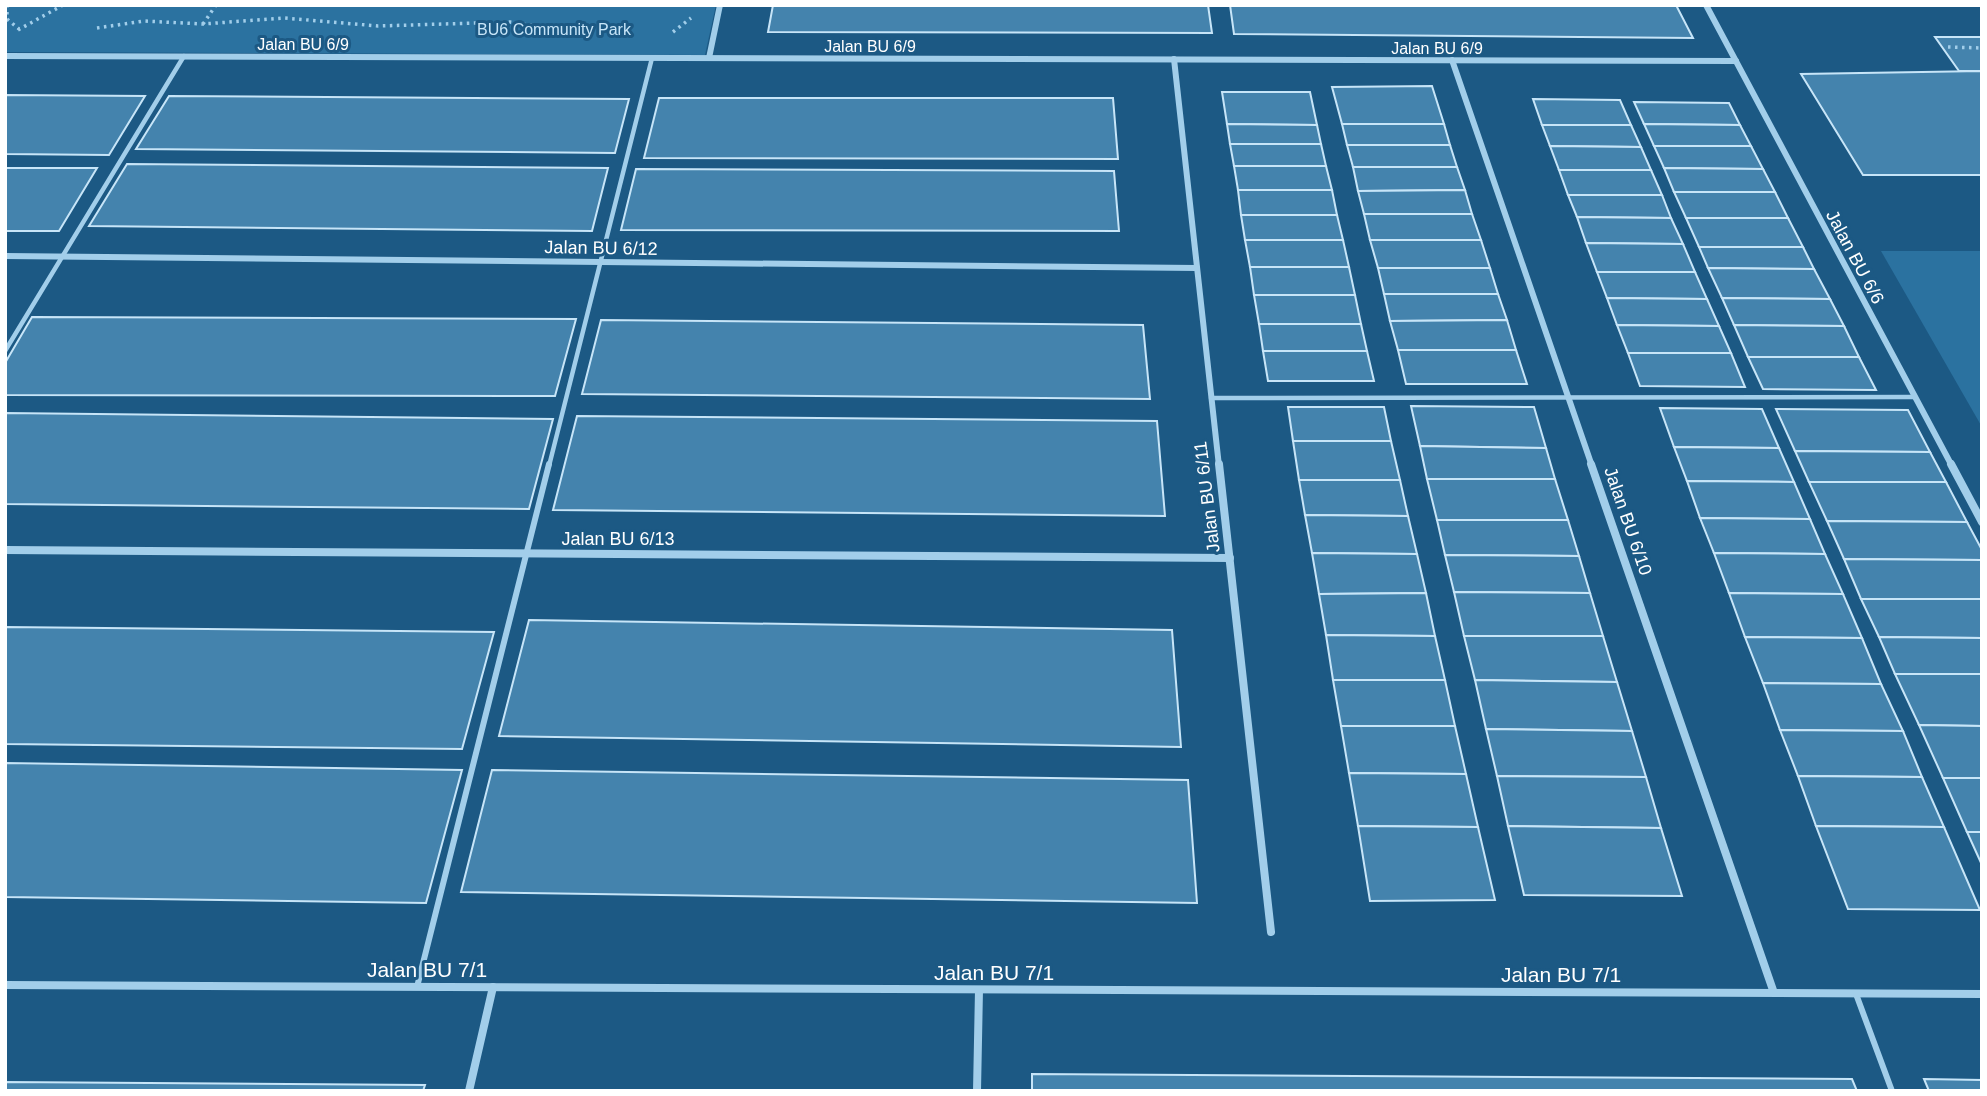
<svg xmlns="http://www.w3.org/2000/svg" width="1987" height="1096" viewBox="0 0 1987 1096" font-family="Arial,sans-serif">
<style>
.green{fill:#2b72a0}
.building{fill:#4483ad;stroke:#c7e5f8;stroke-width:2}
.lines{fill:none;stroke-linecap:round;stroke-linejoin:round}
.path{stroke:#a2ceea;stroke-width:3.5;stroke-dasharray:2.5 4.5;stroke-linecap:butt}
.service-far1{stroke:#a2ceea;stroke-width:4.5}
.service{stroke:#a2ceea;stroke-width:6}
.minor-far1{stroke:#a2ceea;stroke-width:6}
.minor{stroke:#a2ceea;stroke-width:8}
.labels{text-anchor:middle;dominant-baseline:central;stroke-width:6;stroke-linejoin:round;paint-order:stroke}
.far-park-label{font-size:16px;fill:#c7e5f8;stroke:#1c5984}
.far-street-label{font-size:16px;fill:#fff;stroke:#1c5984}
.street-label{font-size:18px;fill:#fff;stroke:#1c5984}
.near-street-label{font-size:21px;fill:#fff;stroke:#1c5984}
</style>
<rect width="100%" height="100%" fill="#1c5984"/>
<g class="green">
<path d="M 5,5 L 716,5 L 705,55 L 5,52 Z"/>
<path d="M 1881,251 L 1982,251 L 1982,427 Z"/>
</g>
<g class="building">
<path d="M 773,5 L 1208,5 L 1212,33 L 768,32 Z"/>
<path d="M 1230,5 L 1676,5 L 1693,38 L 1234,34 Z"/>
<path d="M 1935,37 L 1982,37 L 1982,71 L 1959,71 Z"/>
<path d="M 1982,71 L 1982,175 L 1863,175 L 1801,74 Z"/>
<path d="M 1432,86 L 1444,124 L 1342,124 L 1332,87 Z"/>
<path d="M 1222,92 L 1310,92 L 1317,125 L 1227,124 Z"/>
<path d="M 5,95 L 145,96 L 109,155 L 5,154 Z"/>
<path d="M 169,96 L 629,99 L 615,153 L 136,149 Z"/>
<path d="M 659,98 L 1113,98 L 1118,159 L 644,158 Z"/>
<path d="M 1533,99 L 1620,100 L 1631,125 L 1542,125 Z"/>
<path d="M 1634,102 L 1729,103 L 1740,125 L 1644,124 Z"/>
<path d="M 1227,124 L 1317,125 L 1321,144 L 1230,144 Z"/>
<path d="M 1342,124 L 1444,124 L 1450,145 L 1347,145 Z"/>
<path d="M 1644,124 L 1740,125 L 1751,146 L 1654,146 Z"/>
<path d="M 1542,125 L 1631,125 L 1641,147 L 1550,146 Z"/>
<path d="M 1230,144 L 1321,144 L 1326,166 L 1234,166 Z"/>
<path d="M 1347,145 L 1450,145 L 1457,167 L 1353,167 Z"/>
<path d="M 1550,146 L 1641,147 L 1651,170 L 1559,170 Z"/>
<path d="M 1654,146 L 1751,146 L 1763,169 L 1664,168 Z"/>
<path d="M 127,164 L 608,168 L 592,231 L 89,226 Z"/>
<path d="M 1234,166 L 1326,166 L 1332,190 L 1238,190 Z"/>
<path d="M 1353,167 L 1457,167 L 1465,190 L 1358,191 Z"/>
<path d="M 5,168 L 97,168 L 59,231 L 5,231 Z"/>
<path d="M 1664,168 L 1763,169 L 1775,192 L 1674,192 Z"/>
<path d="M 636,169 L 1114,171 L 1119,231 L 621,230 Z"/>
<path d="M 1559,170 L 1651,170 L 1662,195 L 1568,195 Z"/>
<path d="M 1238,190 L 1332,190 L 1337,215 L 1241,215 Z"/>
<path d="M 1465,190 L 1472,214 L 1364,214 L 1358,191 Z"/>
<path d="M 1674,192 L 1775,192 L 1788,218 L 1686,218 Z"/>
<path d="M 1568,195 L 1662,195 L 1671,218 L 1577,217 Z"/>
<path d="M 1364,214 L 1472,214 L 1481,240 L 1370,240 Z"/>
<path d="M 1241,215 L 1337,215 L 1343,240 L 1245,240 Z"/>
<path d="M 1577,217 L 1671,218 L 1683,244 L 1586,243 Z"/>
<path d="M 1686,218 L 1788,218 L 1803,247 L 1699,247 Z"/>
<path d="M 1245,240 L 1343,240 L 1349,267 L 1250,267 Z"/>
<path d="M 1370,240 L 1481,240 L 1490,268 L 1378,268 Z"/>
<path d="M 1586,243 L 1683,244 L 1695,272 L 1597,272 Z"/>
<path d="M 1699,247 L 1803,247 L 1814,269 L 1708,268 Z"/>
<path d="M 1250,267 L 1349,267 L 1355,295 L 1254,295 Z"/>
<path d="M 1378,268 L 1490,268 L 1498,294 L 1384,294 Z"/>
<path d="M 1708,268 L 1814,269 L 1830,299 L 1722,298 Z"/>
<path d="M 1597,272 L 1695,272 L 1707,299 L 1607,298 Z"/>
<path d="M 1384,294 L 1498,294 L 1507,320 L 1390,321 Z"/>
<path d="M 1254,295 L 1355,295 L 1361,324 L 1259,324 Z"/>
<path d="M 1607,298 L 1707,299 L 1719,326 L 1617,325 Z"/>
<path d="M 1722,298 L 1830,299 L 1844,326 L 1734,325 Z"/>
<path d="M 32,317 L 576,319 L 555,396 L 5,395 L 5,363 Z"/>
<path d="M 601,320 L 1143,325 L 1150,399 L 582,394 Z"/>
<path d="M 1507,320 L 1516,350 L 1398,350 L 1390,321 Z"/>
<path d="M 1259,324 L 1361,324 L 1367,351 L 1263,351 Z"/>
<path d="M 1617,325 L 1719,326 L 1731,353 L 1628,353 Z"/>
<path d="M 1734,325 L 1844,326 L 1859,357 L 1748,357 Z"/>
<path d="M 1398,350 L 1516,350 L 1527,384 L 1406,384 Z"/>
<path d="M 1263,351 L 1367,351 L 1374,381 L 1268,381 Z"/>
<path d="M 1628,353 L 1731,353 L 1745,387 L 1640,386 Z"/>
<path d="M 1748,357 L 1859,357 L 1876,390 L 1763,389 Z"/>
<path d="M 1411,406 L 1534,407 L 1546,448 L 1420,446 Z"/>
<path d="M 1288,407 L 1384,407 L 1391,441 L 1293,441 Z"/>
<path d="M 1660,408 L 1762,409 L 1779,448 L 1674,447 Z"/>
<path d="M 1776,409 L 1908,410 L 1930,452 L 1795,451 Z"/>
<path d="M 5,413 L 553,419 L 529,509 L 5,504 Z"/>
<path d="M 577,416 L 1157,421 L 1165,516 L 553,510 Z"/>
<path d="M 1293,441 L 1391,441 L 1400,480 L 1299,480 Z"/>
<path d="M 1420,446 L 1546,448 L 1555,479 L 1427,479 Z"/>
<path d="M 1674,447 L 1779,448 L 1794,482 L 1687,481 Z"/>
<path d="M 1795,451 L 1930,452 L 1946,482 L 1809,482 Z"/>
<path d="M 1427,479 L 1555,479 L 1568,520 L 1437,520 Z"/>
<path d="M 1299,480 L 1400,480 L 1408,516 L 1305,515 Z"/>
<path d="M 1687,481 L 1794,482 L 1810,519 L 1700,518 Z"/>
<path d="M 1809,482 L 1946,482 L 1967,522 L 1827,521 Z"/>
<path d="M 1305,515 L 1408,516 L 1417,554 L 1312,553 Z"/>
<path d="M 1700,518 L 1810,519 L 1825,554 L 1714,553 Z"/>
<path d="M 1437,520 L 1568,520 L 1579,556 L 1445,555 Z"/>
<path d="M 1827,521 L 1967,522 L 1982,550 L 1982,560 L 1844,559 Z"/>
<path d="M 1312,553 L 1417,554 L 1426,593 L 1319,594 Z"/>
<path d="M 1714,553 L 1825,554 L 1843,594 L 1729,593 Z"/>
<path d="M 1445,555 L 1579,556 L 1590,593 L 1454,592 Z"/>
<path d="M 1844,559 L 1982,560 L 1982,599 L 1861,599 Z"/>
<path d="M 1454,592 L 1590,593 L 1603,636 L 1464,636 Z"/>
<path d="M 1426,593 L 1435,636 L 1326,635 L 1319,594 Z"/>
<path d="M 1729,593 L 1843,594 L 1862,638 L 1745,637 Z"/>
<path d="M 1861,599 L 1982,599 L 1982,638 L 1879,637 Z"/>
<path d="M 529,620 L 1172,630 L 1181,747 L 499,736 Z"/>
<path d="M 5,627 L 494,632 L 462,749 L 5,744 Z"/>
<path d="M 1326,635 L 1435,636 L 1445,680 L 1333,680 Z"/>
<path d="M 1464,636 L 1603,636 L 1617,682 L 1475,680 Z"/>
<path d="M 1745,637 L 1862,638 L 1881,684 L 1763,683 Z"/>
<path d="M 1879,637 L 1982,638 L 1982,674 L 1895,674 Z"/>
<path d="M 1895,674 L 1982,674 L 1982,726 L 1919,725 Z"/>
<path d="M 1333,680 L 1445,680 L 1455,726 L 1341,726 Z"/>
<path d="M 1475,680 L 1617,682 L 1632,731 L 1486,729 Z"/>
<path d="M 1763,683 L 1881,684 L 1903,731 L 1780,730 Z"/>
<path d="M 1919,725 L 1982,726 L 1982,778 L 1943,778 Z"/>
<path d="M 1341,726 L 1455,726 L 1466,774 L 1349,773 Z"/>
<path d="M 1486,729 L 1632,731 L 1646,777 L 1497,776 Z"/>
<path d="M 1780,730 L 1903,731 L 1922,777 L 1798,776 Z"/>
<path d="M 5,763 L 462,770 L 426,903 L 5,897 Z"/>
<path d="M 492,770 L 1188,780 L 1197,903 L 461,892 Z"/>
<path d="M 1349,773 L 1466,774 L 1478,827 L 1358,826 Z"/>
<path d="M 1497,776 L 1646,777 L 1661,828 L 1508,826 Z"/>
<path d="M 1798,776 L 1922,777 L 1944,827 L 1816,826 Z"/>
<path d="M 1943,778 L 1982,778 L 1982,832 L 1967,832 Z"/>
<path d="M 1358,826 L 1478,827 L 1495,900 L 1370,901 Z"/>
<path d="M 1508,826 L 1661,828 L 1682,896 L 1524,895 Z"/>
<path d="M 1816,826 L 1944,827 L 1980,910 L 1848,909 Z"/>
<path d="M 1967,832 L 1982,832 L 1982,865 Z"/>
<path d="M 1032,1074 L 1852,1079 L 1857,1091 L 1032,1091 Z"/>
<path d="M 1924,1079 L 1982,1080 L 1982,1091 L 1929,1091 Z"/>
<path d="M 5,1082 L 425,1085 L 423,1091 L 5,1091 Z"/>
</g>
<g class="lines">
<g class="path">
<path d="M 7,5 L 7,19 L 19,29"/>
<path d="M 203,24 L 216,5"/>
<path d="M 97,28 L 144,21 L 203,24 L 284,18 L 378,26 L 510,22 L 558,29"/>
<path d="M 18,30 L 63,5"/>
<path d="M 673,32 L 691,18"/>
<path d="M 1948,47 L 1982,48"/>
</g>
<g class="service-far1">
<path d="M 5,351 L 184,56"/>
<path d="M 1211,398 L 1914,397"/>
<path d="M 549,466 L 652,58"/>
</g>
<g class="service">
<path d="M 417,987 L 549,464"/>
<path d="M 1856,994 L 1892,1091"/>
</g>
<g class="minor-far1">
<path d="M 1706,5 L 1952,466"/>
<path d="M 5,56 L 1736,61"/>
<path d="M 709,58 L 720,5"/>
<path d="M 1174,59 L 1219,466"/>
<path d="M 1452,60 L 1592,466"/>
<path d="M 5,256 L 1197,268"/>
</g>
<g class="minor">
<path d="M 1219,464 L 1271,932"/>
<path d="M 1591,464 L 1774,993"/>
<path d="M 1951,464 L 1982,522"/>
<path d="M 5,550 L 1230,558"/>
<path d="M 5,985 L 1982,994"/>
<path d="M 469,1091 L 493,987"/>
<path d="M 977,1091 L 979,990"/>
</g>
</g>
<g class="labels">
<g class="far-park-label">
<text x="554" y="29">BU6 Community Park</text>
</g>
<g class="far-street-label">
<text x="303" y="44">Jalan BU 6/9</text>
<text x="870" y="46">Jalan BU 6/9</text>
<text x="1437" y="48">Jalan BU 6/9</text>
</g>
<g class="street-label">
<text transform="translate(601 248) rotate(1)">Jalan BU 6/12</text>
<text transform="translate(1855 257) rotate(62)">Jalan BU 6/6</text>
<text transform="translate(1207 497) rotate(-97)">Jalan BU 6/11</text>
<text transform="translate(1628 521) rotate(71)">Jalan BU 6/10</text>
<text x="618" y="539">Jalan BU 6/13</text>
</g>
<g class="near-street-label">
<text x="427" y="969">Jalan BU 7/1</text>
<text x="994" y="972">Jalan BU 7/1</text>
<text x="1561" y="974">Jalan BU 7/1</text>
</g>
</g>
<rect width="1987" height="1096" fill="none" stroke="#ffffff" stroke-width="14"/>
</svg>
